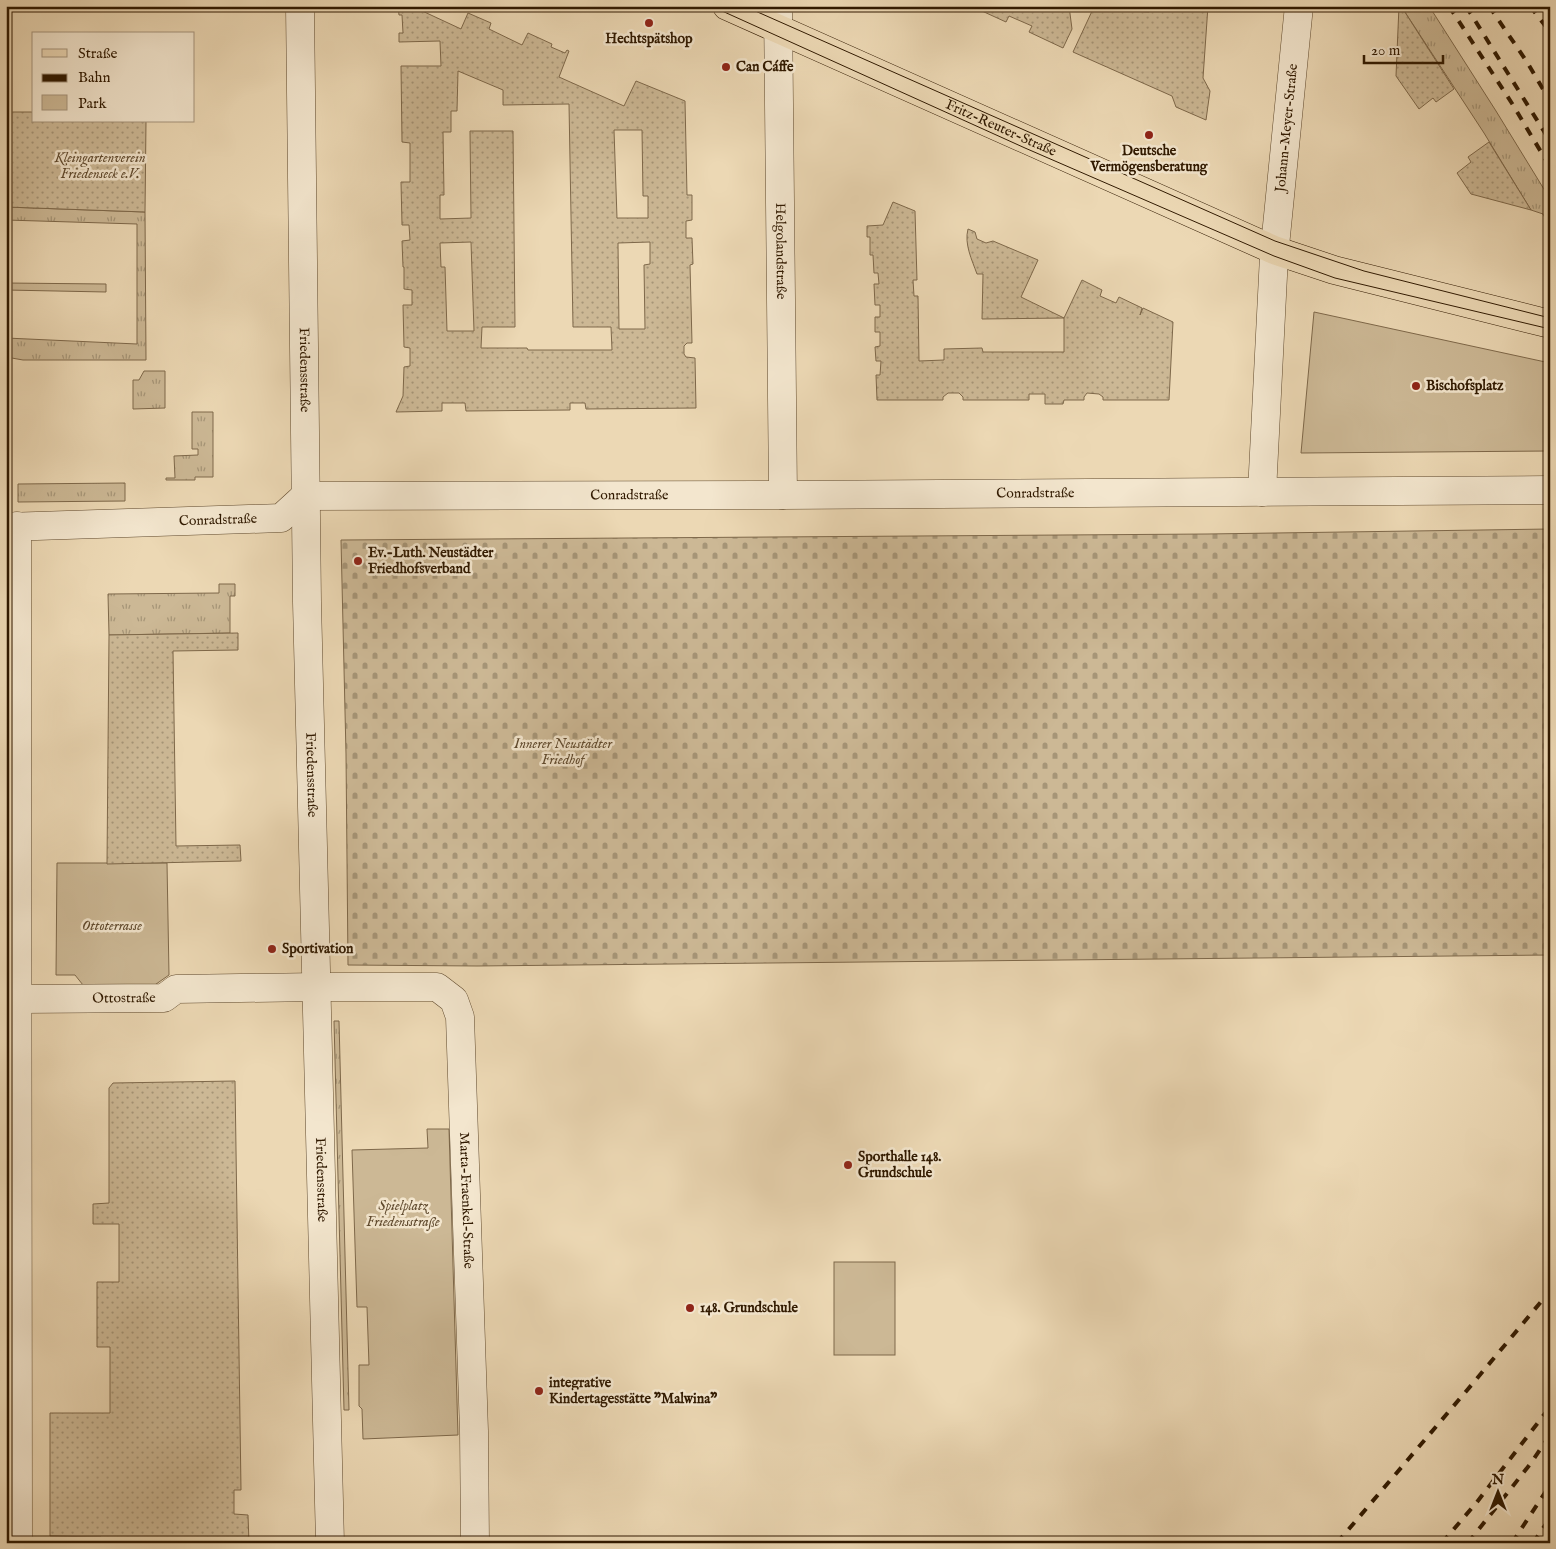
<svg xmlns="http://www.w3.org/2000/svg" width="1556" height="1549" viewBox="0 0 1556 1549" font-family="'IM FELL English',serif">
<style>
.grass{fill:url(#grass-tufts);stroke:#7e684a}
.cemetery{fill:url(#cemetery-stones);stroke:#7e684a}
.park{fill:#ccb895;stroke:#7e684a}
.garden{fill:url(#garden-dots);stroke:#7e684a;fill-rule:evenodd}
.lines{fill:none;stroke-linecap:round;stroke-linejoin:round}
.minor-casing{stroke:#5f492d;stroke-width:29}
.major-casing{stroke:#301900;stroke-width:29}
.minor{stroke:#f3e6ce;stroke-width:28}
.major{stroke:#ecd8b4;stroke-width:28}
.tram{stroke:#301900;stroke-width:1}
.rail{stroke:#301900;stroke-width:4;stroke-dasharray:9 9;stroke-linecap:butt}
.poi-dot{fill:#8f2418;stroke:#f3e6ce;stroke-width:2}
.labels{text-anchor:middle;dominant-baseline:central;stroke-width:5;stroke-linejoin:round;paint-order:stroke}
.poi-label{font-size:14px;font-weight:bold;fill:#301900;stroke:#f3e6ce;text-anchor:start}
.street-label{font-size:14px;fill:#301900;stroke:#f3e6ce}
.park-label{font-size:14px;font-style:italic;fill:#5f492d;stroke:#f3e6ce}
</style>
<defs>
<pattern id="grass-tufts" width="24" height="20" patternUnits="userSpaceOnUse" patternTransform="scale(1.25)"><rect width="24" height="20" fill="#ccb895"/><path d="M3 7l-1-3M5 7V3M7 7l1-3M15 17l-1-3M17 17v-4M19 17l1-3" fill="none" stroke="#a69577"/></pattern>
<pattern id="cemetery-stones" width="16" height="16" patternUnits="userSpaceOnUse" patternTransform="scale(1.25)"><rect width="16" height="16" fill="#ccb895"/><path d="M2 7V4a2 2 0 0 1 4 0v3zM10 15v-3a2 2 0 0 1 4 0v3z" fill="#a69577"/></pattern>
<pattern id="garden-dots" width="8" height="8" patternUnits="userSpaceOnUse" patternTransform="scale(1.25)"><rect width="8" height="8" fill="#ccb895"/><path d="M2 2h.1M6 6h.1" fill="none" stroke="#a69577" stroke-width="1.8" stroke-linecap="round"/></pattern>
</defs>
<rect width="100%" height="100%" fill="#ecd8b4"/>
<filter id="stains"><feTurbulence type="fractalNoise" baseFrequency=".004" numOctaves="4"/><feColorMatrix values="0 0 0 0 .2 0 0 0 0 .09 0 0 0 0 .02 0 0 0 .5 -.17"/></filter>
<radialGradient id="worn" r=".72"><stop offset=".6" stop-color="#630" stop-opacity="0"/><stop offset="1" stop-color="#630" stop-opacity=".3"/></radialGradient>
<g class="grass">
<path d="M 1401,6 L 1429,6 L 1496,111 L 1550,199 L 1550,228 L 1543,214 L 1531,210 L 1484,133 Z"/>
<path d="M 6,207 L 145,212 L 146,360 L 23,360 L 6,357 L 6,338 L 137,344 L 137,224 L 6,220 Z"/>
<path d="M 6,283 L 106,284 L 106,292 L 6,290 Z"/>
<path d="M 144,371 L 165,371 L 165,408 L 133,409 L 133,380 L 139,380 Z"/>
<path d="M 192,412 L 213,412 L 213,477 L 195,477 L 195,480 L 166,480 L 166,478 L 175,478 L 174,456 L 198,455 L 198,449 L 192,449 Z"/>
<path d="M 125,483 L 125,501 L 18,502 L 18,484 Z"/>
<path d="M 219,584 L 235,584 L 235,596 L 230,596 L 230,633 L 109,635 L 108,594 L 219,593 Z"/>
<path d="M 334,1021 L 339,1021 L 349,1410 L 344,1410 Z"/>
</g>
<path class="cemetery" d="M 1550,529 L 1550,955 L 477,966 L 348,965 L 346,754 L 341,540 L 1207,534 Z"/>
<g class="park">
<path d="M 1314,312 L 1550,363 L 1550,451 L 1301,453 Z"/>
<path d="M 57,863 L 167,863 L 169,975 L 149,989 L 87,990 L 75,975 L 56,975 Z"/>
<path d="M 427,1129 L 449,1129 L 458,1435 L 363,1439 L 362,1409 L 359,1406 L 359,1365 L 369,1365 L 367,1307 L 357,1307 L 352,1150 L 428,1148 Z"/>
<rect x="834" y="1262" width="61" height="93"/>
</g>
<g class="garden">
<path d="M 398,6 L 417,6 L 418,9 L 461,29 L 468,13 L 491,23 L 489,29 L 522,45 L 528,33 L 552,44 L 551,47 L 565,53 L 567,50 L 569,51 L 559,77 L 624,106 L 636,81 L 685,101 L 687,195 L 692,195 L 692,220 L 686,221 L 686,238 L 692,238 L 693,264 L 690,265 L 692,343 L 687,343 L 684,346 L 684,354 L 686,357 L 695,358 L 696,408 L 586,409 L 585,403 L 570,403 L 570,410 L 466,411 L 465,403 L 442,403 L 442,411 L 396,412 L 403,396 L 404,367 L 410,366 L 410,348 L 404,347 L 403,305 L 412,305 L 412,290 L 404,289 L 404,267 L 403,267 L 402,241 L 410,240 L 409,225 L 402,225 L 401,182 L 410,182 L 410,143 L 402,142 L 401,66 L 441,66 L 440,41 L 399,42 L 399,33 L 403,33 L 402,15 L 399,15 ZM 458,71 L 503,90 L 503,105 L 569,104 L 573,327 L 611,327 L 612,350 L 528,350 L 527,348 L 481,348 L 482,327 L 515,327 L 513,131 L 470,131 L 471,218 L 440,219 L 440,195 L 444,195 L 443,132 L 451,132 L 451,111 L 457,111 ZM 614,130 L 642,130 L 643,196 L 648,196 L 648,218 L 617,218 ZM 471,242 L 474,331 L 447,331 L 445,267 L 441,267 L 440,243 ZM 650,242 L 650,264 L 644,265 L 645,329 L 619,329 L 618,243 Z"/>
<path d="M 971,6 L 1069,6 L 1072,29 L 1063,48 L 1029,32 L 1032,26 L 1009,16 L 1006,22 Z"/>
<path d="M 1149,6 L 1186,8 L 1186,6 L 1208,6 L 1203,78 L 1210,91 L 1206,120 L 1176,107 L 1172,96 L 1073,52 L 1093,9 L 1149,12 Z"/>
<path d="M 1399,6 L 1401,6 L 1454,89 L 1436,102 L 1433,98 L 1419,109 L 1396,76 Z"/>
<path d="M 6,112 L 34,112 L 34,121 L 146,121 L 145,212 L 6,207 Z"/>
<path d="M 1489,142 L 1531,210 L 1471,194 L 1457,173 L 1471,162 L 1468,157 Z"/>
<path d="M 893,202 L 915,211 L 917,280 L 913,280 L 914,296 L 918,296 L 919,361 L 944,360 L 944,349 L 982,348 L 983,352 L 1064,352 L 1064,318 L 982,319 L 983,274 L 977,274 C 972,260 964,244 968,229 L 975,232 L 977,239 L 986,243 L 993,241 L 1038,260 L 1021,297 L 1064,318 L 1082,280 L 1102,290 L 1100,296 L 1116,303 L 1119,297 L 1142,308 L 1140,315 L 1143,308 L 1173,322 L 1169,400 L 1103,400 L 1103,397 L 1099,394 L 1087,393 L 1084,397 L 1084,400 L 1064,400 L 1063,404 L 1045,404 L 1045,394 L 1029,394 L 1029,400 L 963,400 L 963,397 L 959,393 L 948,393 L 943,397 L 943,400 L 877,400 L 876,375 L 880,375 L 881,361 L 876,361 L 875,347 L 880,346 L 880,332 L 875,332 L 875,317 L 880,317 L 880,305 L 875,305 L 874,284 L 879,284 L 878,273 L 874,273 L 873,255 L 870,255 L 870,237 L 867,237 L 867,226 L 883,225 Z"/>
<path d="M 238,633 L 238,650 L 173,651 L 176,846 L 240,845 L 241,861 L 107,864 L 109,635 Z"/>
<path d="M 235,1081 L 241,1490 L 234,1490 L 234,1514 L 248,1515 L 249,1543 L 101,1543 L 101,1537 L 50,1536 L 50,1413 L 110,1413 L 110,1347 L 97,1347 L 97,1282 L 119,1282 L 119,1224 L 93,1224 L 93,1204 L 109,1203 L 109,1088 L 113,1083 Z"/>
</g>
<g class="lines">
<g class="minor-casing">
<g id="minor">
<path id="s1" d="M 300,6 L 307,602 L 330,1543"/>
<path id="s2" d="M 778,6 L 783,495"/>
<path id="s3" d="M 1262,492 L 1274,256 L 1299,6"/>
<path d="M 17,526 L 18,1543"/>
<path id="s4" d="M 6,527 L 281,518 L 305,496 L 783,495 L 1550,490"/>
<path id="s5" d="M 18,999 L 164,998 L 176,989 L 317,987 L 437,987 L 454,1000 L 460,1017 L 474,1431 L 475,1543"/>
</g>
</g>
<g class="major-casing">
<g id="major">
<path id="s6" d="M 727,6 L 1274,250 L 1334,270 L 1550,324"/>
</g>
</g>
<use href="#minor" class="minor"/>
<use href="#major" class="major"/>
<g class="tram">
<path d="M 711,6 L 1025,148 L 1274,256 L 1335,278 L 1550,329"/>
<path d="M 744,6 L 1275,241 L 1364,271 L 1550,318"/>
</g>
<g class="rail">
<path d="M 1449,6 L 1513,105 L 1550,167"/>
<path d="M 1466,6 L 1550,141"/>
<path d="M 1489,6 L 1527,62 L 1550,101"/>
<path d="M 1530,6 L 1550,32"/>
<path d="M 1337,1543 L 1474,1382 L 1550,1291"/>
<path d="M 1442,1543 L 1477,1502 L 1550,1407"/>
<path d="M 1468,1543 L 1531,1463 L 1550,1435"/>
<path d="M 1512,1543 L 1550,1485"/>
<path d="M 1533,1543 L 1550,1518"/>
</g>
</g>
<g class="poi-dot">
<circle cx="649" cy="23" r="5"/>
<circle cx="726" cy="67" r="5"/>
<circle cx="1149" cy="135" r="5"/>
<circle cx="1416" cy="386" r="5"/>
<circle cx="358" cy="561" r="5"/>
<circle cx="272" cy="949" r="5"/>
<circle cx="848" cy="1165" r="5"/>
<circle cx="690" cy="1308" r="5"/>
<circle cx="539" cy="1391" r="5"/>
</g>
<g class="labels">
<g class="poi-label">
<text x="649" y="39" text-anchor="middle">Hechtspätshop</text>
<text x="736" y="67">Can Cáffe</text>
<text x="1149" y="151" text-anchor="middle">Deutsche<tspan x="1149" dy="16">Vermögensberatung</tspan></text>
<text x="1426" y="386">Bischofsplatz</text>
<text x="368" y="553">Ev.-Luth. Neustädter<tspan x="368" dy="16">Friedhofsverband</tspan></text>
<text x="282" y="949">Sportivation</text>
<text x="858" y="1157">Sporthalle 148.<tspan x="858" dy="16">Grundschule</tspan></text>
<text x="700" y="1308">148. Grundschule</text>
<text x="549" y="1383">integrative<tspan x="549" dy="16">Kindertagesstätte "Malwina"</tspan></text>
</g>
<g class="street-label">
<text stroke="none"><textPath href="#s6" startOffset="300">Fritz-Reuter-Straße</textPath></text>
<text stroke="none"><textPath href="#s3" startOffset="365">Johann-Meyer-Straße</textPath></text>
<text stroke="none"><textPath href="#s2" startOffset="245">Helgolandstraße</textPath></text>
<text stroke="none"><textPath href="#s1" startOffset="364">Friedensstraße</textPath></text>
<text stroke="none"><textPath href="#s4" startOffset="1038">Conradstraße</textPath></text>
<text stroke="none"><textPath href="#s4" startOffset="632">Conradstraße</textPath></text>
<text stroke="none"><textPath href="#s4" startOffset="212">Conradstraße</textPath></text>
<text stroke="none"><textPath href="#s1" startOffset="769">Friedensstraße</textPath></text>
<text stroke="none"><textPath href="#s5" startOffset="106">Ottostraße</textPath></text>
<text stroke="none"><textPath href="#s1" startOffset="1174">Friedensstraße</textPath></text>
<text stroke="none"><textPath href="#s5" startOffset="645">Marta-Fraenkel-Straße</textPath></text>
</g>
<g class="park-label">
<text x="100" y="158">Kleingartenverein<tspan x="100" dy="16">Friedenseck e.V.</tspan></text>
<text x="563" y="744">Innerer Neustädter<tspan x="563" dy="16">Friedhof</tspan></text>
<text x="112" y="926">Ottoterrasse</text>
<text x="403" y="1206">Spielplatz<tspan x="403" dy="16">Friedensstraße</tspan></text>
</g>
</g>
<rect width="1556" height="1549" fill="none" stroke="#ecd8b4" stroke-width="25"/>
<rect x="8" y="8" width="1541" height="1534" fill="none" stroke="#301900" stroke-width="2.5"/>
<rect x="12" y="12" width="1531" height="1524" fill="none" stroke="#301900"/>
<rect x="32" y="32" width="162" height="90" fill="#f3e6ce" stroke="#a5947c"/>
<rect x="42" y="49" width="25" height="8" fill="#ecd8b4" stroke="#a5947c"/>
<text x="78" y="58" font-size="15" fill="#301900">Straße</text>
<rect x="42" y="74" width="25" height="8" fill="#301900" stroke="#a5947c"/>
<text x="78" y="82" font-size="15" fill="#301900">Bahn</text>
<rect x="42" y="95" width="25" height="15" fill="#ccb895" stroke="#a5947c"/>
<text x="78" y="108" font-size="15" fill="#301900">Park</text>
<g transform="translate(1498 1492)" stroke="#f3e6ce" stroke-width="4" paint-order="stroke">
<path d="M0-4L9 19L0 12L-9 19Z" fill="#301900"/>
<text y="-8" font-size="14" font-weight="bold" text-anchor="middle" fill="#301900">N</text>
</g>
<path d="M1364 55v8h79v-8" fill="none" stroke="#301900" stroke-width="2.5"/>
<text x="1371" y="55" font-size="15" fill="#301900" stroke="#f3e6ce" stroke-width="4" paint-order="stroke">20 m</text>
<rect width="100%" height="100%" filter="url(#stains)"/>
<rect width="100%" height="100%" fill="url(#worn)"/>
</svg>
